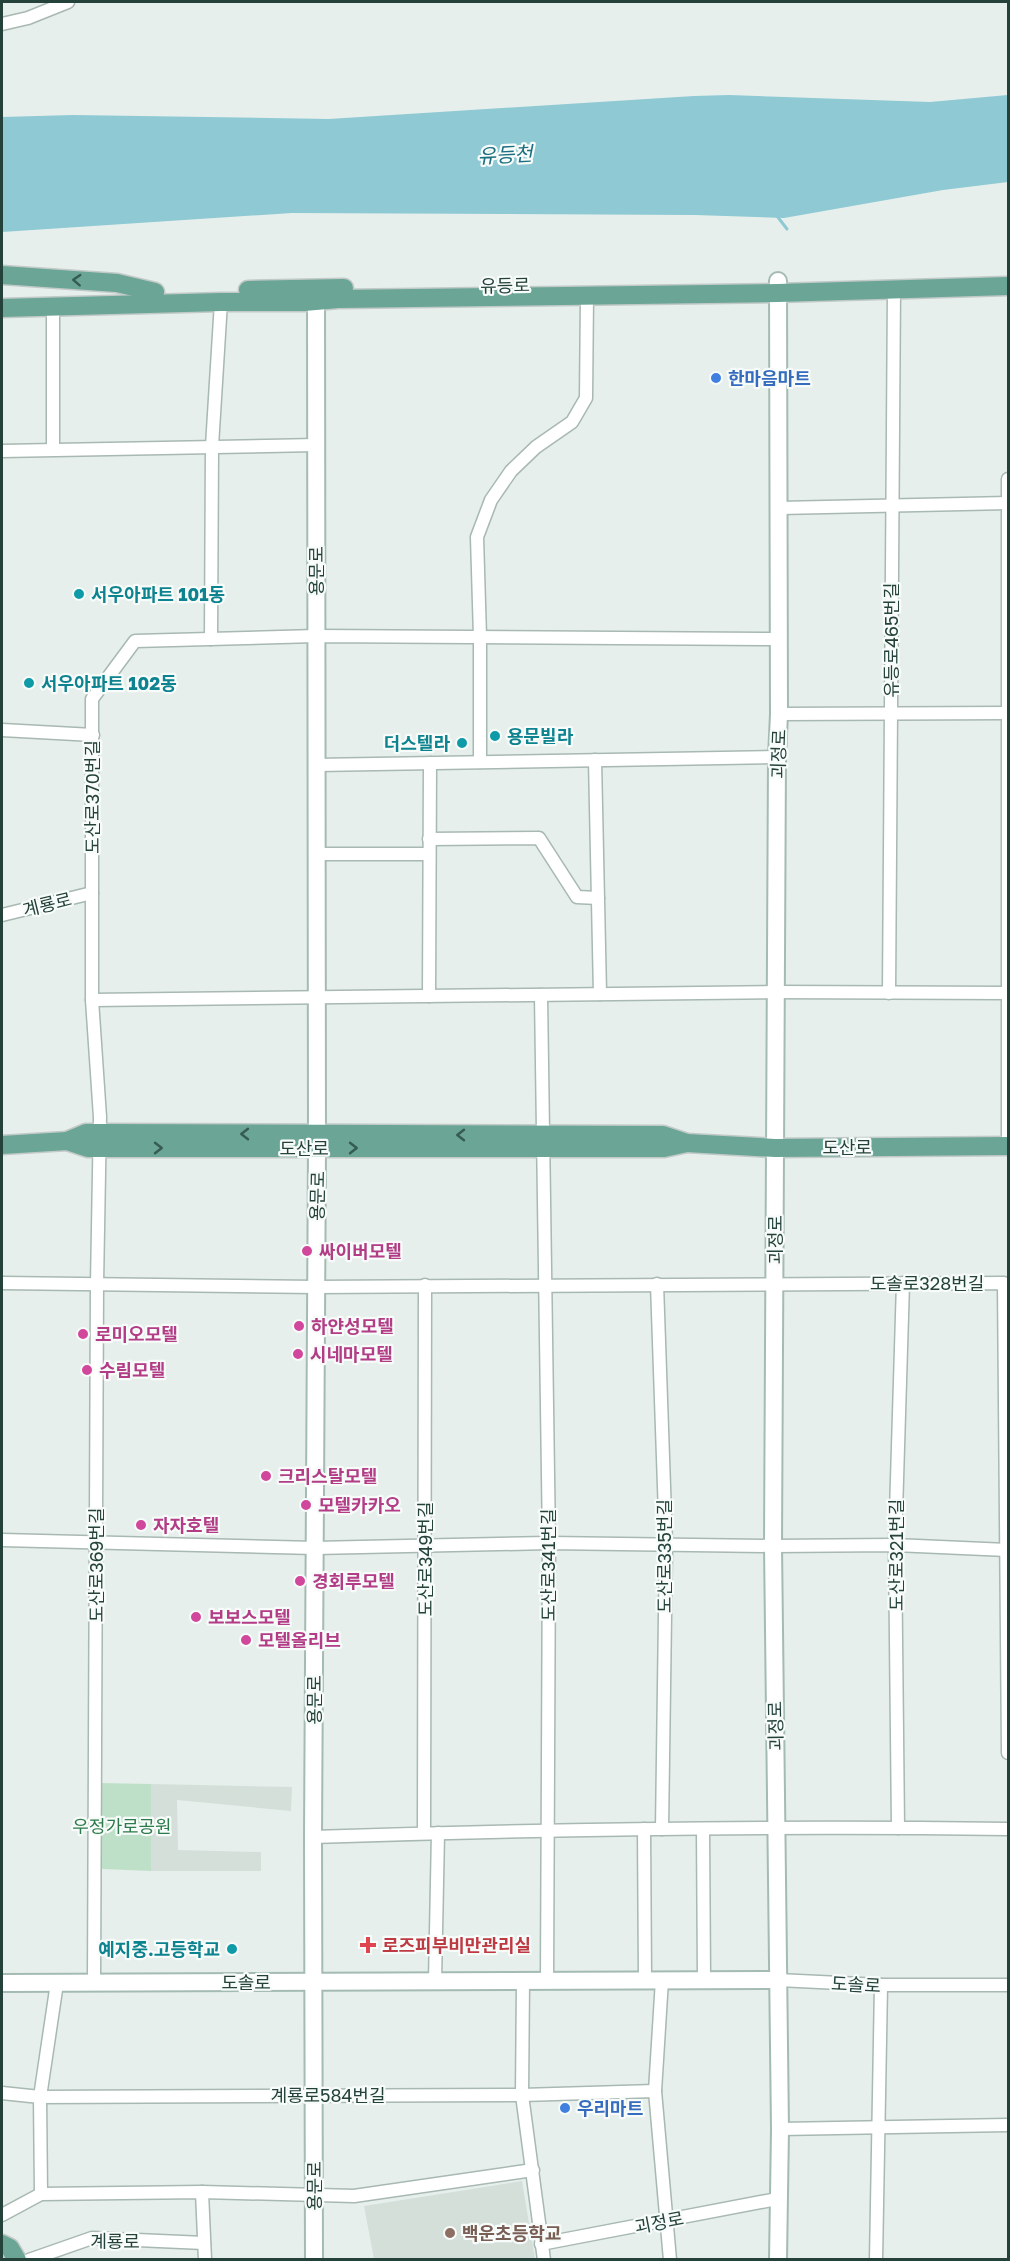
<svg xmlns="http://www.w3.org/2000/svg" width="1010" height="2261" viewBox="0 0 1010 2261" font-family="'Golos Text','Noto Sans KR',sans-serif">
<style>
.built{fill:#d4dfda}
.green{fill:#bfe0c8}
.water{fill:#8ec9d4}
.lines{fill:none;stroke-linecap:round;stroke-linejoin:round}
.stream{stroke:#8ec9d4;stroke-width:3}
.street-casing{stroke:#a8b8b2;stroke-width:15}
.secondary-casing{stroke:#a4bbb3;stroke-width:20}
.primary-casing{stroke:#c2cac8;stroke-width:21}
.street{stroke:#fff;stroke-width:12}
.secondary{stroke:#fff;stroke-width:16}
.primary{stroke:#6aa596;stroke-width:18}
.oneway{stroke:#365b51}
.shop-dot{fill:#3f7fe0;stroke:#f7fbf9;stroke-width:2}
.culture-dot{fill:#0f9aa8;stroke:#f7fbf9;stroke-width:2}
.hotel-dot{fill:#d1479c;stroke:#f7fbf9;stroke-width:2}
.health-dot{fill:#e0444e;stroke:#f7fbf9;stroke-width:2}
.education-dot{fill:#8d6e63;stroke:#f7fbf9;stroke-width:2}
.labels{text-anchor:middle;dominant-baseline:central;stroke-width:4.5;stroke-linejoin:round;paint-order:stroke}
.street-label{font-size:18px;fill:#24423a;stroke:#f7fbf9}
.shop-label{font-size:18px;font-weight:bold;fill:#366cbe;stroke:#f7fbf9;text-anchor:start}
.culture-label{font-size:18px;font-weight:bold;fill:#0d838f;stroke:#f7fbf9;text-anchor:start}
.hotel-label{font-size:18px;font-weight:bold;fill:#b23c85;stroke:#f7fbf9;text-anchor:start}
.park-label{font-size:18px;fill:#2d7a4b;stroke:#f7fbf9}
.health-label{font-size:18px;font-weight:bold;fill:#be3a42;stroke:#f7fbf9;text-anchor:start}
.education-label{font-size:18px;font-weight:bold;fill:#785e54;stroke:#f7fbf9;text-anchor:start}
.water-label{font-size:20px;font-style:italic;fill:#1c6f80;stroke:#f7fbf9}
</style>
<rect width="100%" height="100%" fill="#e6efeb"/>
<g class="built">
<path d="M 151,1784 L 292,1787 L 291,1811 L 177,1800 L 178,1850 L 261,1852 L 261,1871 L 151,1871 Z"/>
<path d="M 522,2181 L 535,2259 L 374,2259 L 364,2206 Z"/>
</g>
<path class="green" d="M 101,1783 L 151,1784 L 151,1871 L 103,1869 L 93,1859 Z"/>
<path class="water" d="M 729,95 L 930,102 L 1008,95 L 1008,182 L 943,190 L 784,218 L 695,215 L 292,213 L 2,232 L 2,117 L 73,115 L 329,119 L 694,96 Z"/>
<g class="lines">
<path class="stream" d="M 777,216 L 787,229"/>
<g class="street-casing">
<g id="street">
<path d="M 2,24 L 28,18 L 68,2"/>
<path d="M 53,449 L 53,307"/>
<path d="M 2,451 L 316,445"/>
<path d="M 780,508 L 1008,503"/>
<path d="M 211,639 L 212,446 L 221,302"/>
<path d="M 779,714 L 1008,713"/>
<path d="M 2,730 L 93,735"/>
<path d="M 595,760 L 600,994"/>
<path d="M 480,762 L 480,637 L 477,537 L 491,500 L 511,471 L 536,447 L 572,422 L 586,398 L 587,295"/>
<path d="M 316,765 L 777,757"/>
<path d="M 429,839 L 539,838 L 577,897 L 598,898"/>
<path d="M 316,854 L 429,854"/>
<path d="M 2,915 L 92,893"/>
<path d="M 889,993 L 894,288"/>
<path d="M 541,995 L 549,1543 L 547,1981"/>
<path d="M 429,996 L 430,763"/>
<path d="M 92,1000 L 776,992 L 1008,993"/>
<path d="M 1008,1146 L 1008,479"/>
<path d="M 2,1283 L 316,1287 L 1004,1283 L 1008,1753"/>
<path d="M 657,1284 L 666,1544 L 662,1829"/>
<path d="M 2,1540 L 315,1548 L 549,1543 L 773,1546 L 895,1545 L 1007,1550"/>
<path d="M 898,1828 L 895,1545 L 903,1283"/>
<path d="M 644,1829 L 645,1980"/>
<path d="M 703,1829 L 704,1980"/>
<path d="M 424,1833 L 425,1285"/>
<path d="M 313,1837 C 545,1829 777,1826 1008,1829"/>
<path d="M 662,1980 L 655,2091 L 670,2260"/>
<path d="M 778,1980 L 881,1985 L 1008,1985"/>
<path d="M 435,1981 L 438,1833"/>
<path d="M 523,1981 L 522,2095 L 544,2260"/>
<path d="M 94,1983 L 97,1284 L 100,1117 L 92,1000 L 92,699 L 135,641 L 316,636 L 778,639"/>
<path d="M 2,2093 L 40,2097 L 522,2095 L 655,2091"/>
<path d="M 780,2129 L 1008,2125"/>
<path d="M 202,2192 L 205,2260"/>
<path d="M 41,2194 L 40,2097 L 57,1983"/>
<path d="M 2,2215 L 41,2194 L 202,2192 L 354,2196 L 533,2170"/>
<path d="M 541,2244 L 777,2199"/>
<path d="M 29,2260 L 92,2238 L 204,2243"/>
<path d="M 876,2260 L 881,1985"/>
</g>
</g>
<g class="secondary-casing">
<g id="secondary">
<path d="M 778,281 L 779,714 L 777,757 L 773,1546 L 780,2129 L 778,2260"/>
<path d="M 2,1983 L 778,1980"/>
<path d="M 314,2260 L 313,1837 L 317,1148 L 316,289"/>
</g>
</g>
<g class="primary-casing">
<g id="primary">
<path d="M 2,275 L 117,283 L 155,292"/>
<path d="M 248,290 L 344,288"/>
<path d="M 2,308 L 221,302 L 304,302 L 338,299 L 778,293 L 1008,286"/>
<path d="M 67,1141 L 88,1148 L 664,1148 L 687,1143"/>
<path d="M 2,1145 L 67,1141 L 86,1133 L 99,1133 L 663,1135 L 687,1143 L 775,1148 L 1008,1146"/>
<path d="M 2,2244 L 10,2248 L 17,2260"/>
</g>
</g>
<use href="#street" class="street"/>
<use href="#secondary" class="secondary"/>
<use href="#primary" class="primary"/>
</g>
<defs><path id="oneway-chevron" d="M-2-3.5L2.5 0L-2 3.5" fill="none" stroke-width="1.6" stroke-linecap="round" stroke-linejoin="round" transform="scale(1.5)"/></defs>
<g class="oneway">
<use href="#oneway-chevron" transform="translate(77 280) rotate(-177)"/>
<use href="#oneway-chevron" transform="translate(245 1134) rotate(-180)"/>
<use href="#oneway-chevron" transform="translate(461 1135) rotate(-180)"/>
<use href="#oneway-chevron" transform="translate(158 1148)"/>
<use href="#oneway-chevron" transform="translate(353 1148)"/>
</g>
<g class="shop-dot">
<circle cx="716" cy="378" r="6"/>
<circle cx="565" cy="2108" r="6"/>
</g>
<g class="culture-dot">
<circle cx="79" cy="594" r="6"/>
<circle cx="29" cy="683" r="6"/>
<circle cx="495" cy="736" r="6"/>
<circle cx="462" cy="743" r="6"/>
<circle cx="232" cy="1949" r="6"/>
</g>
<g class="hotel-dot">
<circle cx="307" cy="1251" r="6"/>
<circle cx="299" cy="1326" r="6"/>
<circle cx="83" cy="1334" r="6"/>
<circle cx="298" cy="1354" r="6"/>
<circle cx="87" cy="1370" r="6"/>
<circle cx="266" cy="1476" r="6"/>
<circle cx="306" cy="1505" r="6"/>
<circle cx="141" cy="1525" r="6"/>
<circle cx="300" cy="1581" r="6"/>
<circle cx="196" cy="1617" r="6"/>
<circle cx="246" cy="1640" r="6"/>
</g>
<path class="health-dot" d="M365 1936h6v6h6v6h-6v6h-6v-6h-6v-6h6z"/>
<circle class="education-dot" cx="450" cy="2233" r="6"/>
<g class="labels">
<g class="street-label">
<text transform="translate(505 285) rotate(-1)">유등로</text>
<text transform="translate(316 571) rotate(-90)">용문로</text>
<text transform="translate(891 640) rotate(-90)">유등로465번길</text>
<text transform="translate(778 754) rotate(-88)">괴정로</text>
<text transform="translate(92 797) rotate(-90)">도산로370번길</text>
<text transform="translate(47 904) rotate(-14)">계룡로</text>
<text x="847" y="1147">도산로</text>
<text x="304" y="1148">도산로</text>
<text transform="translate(317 1196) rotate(-89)">용문로</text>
<text transform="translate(775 1240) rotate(-90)">괴정로</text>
<text x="927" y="1283">도솔로328번길</text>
<text transform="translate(896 1555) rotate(-90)">도산로321번길</text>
<text transform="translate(664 1556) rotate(-90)">도산로335번길</text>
<text transform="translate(425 1559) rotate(-90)">도산로349번길</text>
<text transform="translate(96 1565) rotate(-90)">도산로369번길</text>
<text transform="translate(548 1565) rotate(-90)">도산로341번길</text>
<text transform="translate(314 1700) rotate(-90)">용문로</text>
<text transform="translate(775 1726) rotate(-91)">괴정로</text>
<text x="246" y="1982">도솔로</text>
<text transform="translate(856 1984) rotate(3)">도솔로</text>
<text x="328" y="2095">계룡로584번길</text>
<text transform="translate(314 2186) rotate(-90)">용문로</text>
<text transform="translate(659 2222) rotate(-11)">괴정로</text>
<text x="115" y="2241">계룡로</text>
</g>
<g class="shop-label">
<text x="728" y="378">한마음마트</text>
<text x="577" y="2108">우리마트</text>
</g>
<g class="culture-label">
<text x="91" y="594">서우아파트 101동</text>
<text x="41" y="683">서우아파트 102동</text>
<text x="507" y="736">용문빌라</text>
<text x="450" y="743" text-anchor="end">더스텔라</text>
<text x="220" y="1949" text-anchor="end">예지중.고등학교</text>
</g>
<g class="hotel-label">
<text x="319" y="1251">싸이버모텔</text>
<text x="311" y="1326">하얀성모텔</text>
<text x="95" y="1334">로미오모텔</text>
<text x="310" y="1354">시네마모텔</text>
<text x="99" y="1370">수림모텔</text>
<text x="278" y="1476">크리스탈모텔</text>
<text x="318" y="1505">모텔카카오</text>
<text x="153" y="1525">자자호텔</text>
<text x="312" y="1581">경회루모텔</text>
<text x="208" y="1617">보보스모텔</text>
<text x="258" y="1640">모텔올리브</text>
</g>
<g class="park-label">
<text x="122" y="1826">우정가로공원</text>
</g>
<g class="health-label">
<text x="382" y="1945">로즈피부비만관리실</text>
</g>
<g class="education-label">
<text x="462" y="2233">백운초등학교</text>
</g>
<g class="water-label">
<text transform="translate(505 154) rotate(-3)">유등천</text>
</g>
</g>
<rect width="1010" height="2261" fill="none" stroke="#24423a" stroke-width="6"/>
</svg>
